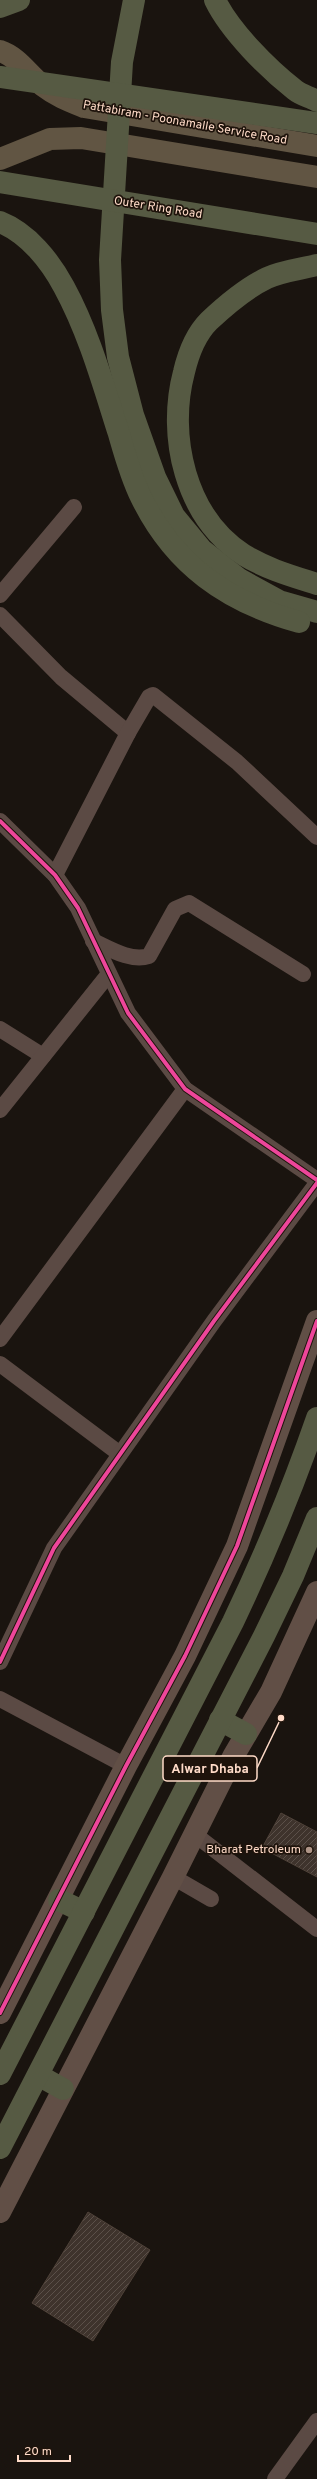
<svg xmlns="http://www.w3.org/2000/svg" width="317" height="2479" viewBox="0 0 317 2479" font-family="Overpass,sans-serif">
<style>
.building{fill:url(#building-hatch);stroke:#4f4239}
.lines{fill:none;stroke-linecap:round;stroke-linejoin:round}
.street{stroke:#5b4a44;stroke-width:16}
.secondary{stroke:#614f46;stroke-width:22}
.primary{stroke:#615543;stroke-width:22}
.highway{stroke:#565a43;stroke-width:22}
.highway-bridge{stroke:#565a43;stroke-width:22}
.cycleway-casing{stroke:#1e130b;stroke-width:6}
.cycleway{stroke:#ed469a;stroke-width:4}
.poi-dot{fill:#af9587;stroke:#1e130b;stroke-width:1.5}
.labels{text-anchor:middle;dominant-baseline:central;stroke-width:3.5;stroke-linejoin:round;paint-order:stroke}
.street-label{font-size:12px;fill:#ffdbc8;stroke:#1e130b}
.poi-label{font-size:12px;fill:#ffdbc8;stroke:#1e130b;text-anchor:end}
.leader{fill:none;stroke:#ffdbc8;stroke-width:1.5}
.callout-dot{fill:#ffdbc8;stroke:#1e130b;stroke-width:1.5}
.callout{fill:#1e130b;stroke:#ffdbc8;stroke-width:1.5}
.callout-label{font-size:13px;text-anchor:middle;font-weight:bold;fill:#ffdbc8}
</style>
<defs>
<pattern id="building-hatch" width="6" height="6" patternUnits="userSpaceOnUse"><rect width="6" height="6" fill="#3e332c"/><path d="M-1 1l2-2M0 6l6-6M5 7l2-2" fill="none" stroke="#5b5049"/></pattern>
</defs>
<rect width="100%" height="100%" fill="#1a140f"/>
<g class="building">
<path d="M 281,1813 L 317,1832 L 317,1877 L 262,1848 Z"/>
<path d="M 88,2212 L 150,2250 L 93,2341 L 32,2303 Z"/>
</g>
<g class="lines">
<g class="street">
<path d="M 0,595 L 74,507"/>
<path d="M 0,615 L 61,677 L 128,733"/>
<path d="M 0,821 L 55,875 L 78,908 L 128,1013 L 185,1089 L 317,1180"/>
<path d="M 55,875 L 128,733 L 149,697 L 153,695 L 237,762 L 317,837"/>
<path d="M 93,941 C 110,949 131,962 149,956 L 175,909 L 189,903 L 303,974"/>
<path d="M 0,1029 L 43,1056"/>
<path d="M 0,1110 L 108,975"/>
<path d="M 0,1339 L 185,1089"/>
<path d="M 0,1364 L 120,1454"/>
<path d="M 0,1662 L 54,1548 L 214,1321 L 317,1183"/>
<path d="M 0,1699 L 126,1766"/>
<path d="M 193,1833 L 317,1929"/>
<path d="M 173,1877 L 211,1899"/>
<path d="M 275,2479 L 317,2421"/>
</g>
<g class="secondary">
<path d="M 0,2013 L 126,1766 L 185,1656 L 237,1546 L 317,1321"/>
<path d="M 0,2212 L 173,1877 L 234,1755 L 271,1692 L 317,1592"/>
</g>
<g class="primary">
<path d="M 0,51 C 18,57 28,74 43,86 C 56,96 69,101 84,107 L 317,146"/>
<path d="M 0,159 L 50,139 L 81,138 L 317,177"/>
</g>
<g class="highway">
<path d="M 134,0 L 122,62 L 110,260 L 112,310 L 118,357 L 133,415 L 155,477 L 174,516 L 202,550 L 239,579 L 279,601 L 317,612"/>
<path d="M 215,0 C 230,31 268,69 295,90 C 301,95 310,97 317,101"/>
<path d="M 0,7 L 19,0"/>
<path d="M 0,222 C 28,233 50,261 64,287 C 89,333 103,384 119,434 C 125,455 131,477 141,497 C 174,565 227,602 299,622"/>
<path d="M 317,265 C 301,269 282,271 267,278 C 246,288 226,305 209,321 C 196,334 188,355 184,372 C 167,436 185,517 244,555 C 267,569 292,576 317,584"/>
<path d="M 220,1720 L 246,1734"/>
<path d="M 59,1900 L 84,1912"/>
<path d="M 0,2074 L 233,1622 C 265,1555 293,1487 317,1418"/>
<path d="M 38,2075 L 63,2089"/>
<path d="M 0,2148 L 264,1636 L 293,1576 L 317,1518"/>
</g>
<g class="highway-bridge">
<path d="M 0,77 L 317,123"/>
<path d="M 0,182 L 317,234"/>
</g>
<g class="cycleway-casing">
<g id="cycleway">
<path d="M 0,821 L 55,875 L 78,908 L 128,1013 L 185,1089 L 317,1180"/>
<path d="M 0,1662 L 54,1548 L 214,1321 L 317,1183"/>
<path d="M 0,2013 L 126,1766 L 185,1656 L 237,1546 L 317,1321"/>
</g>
</g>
<use href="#cycleway" class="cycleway"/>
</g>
<circle class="poi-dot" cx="309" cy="1850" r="4"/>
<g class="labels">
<g class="street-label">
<text transform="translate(185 123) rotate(10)">Pattabiram - Poonamalle Service Road</text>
<text transform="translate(158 208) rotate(9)">Outer Ring Road</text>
</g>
<g class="poi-label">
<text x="301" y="1850">Bharat Petroleum</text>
</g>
</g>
<path class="leader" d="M281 1718L257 1768"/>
<circle class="callout-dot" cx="281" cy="1718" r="4"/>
<rect class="callout" x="163" y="1756" width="94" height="25" rx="4"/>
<g class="callout-label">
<text x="210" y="1773">Alwar Dhaba</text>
</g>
<path d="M18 2455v6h52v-6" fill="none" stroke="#ffdbc8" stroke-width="2"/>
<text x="24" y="2455" font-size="12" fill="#ffdbc8" stroke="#1e130b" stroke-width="3" paint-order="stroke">20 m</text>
</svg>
